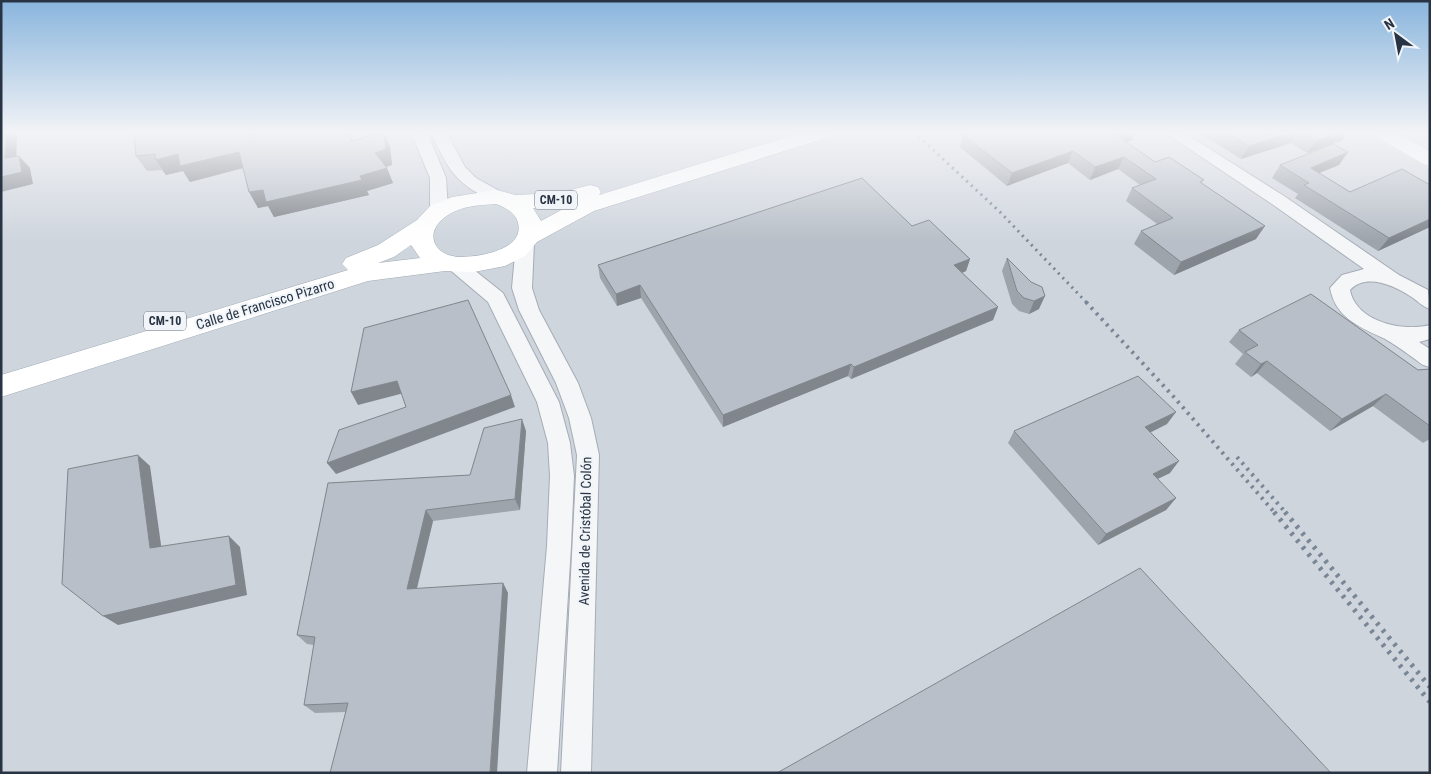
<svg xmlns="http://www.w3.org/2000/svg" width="1431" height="774" viewBox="0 0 1431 774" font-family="'Roboto Condensed',sans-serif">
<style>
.built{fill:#cfd5dd}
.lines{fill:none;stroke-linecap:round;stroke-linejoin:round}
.minor-casing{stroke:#a6acb5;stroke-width:2}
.major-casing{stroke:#9fabb7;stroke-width:1}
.minor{fill:#f4f6f8;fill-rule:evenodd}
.major{fill:#fff;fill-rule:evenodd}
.rail-far2{stroke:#798695;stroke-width:3;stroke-dasharray:2 4.5;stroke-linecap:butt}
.rail-far1{stroke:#798695;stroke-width:4;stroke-dasharray:2.5 5;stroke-linecap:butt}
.rail{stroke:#798695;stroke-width:5;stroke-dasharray:3 6;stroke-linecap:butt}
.wall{fill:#9ea4ac}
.shaded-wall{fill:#81868c}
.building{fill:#b8bfc8;stroke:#81868c}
.labels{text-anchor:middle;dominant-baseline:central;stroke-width:4;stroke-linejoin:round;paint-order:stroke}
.shield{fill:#f1f4f8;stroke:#646e79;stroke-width:1}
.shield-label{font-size:12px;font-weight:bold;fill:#283443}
.street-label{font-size:14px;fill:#283443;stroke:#f1f4f8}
</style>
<rect width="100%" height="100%" fill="#e1e5ea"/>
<path class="built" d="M 1,132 L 1363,132 L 1430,169 L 1430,773 L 1,773 Z"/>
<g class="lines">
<g class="minor-casing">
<g id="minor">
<path d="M 411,132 L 427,132 L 446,178 L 448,211 L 445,215 L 439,217 L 433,215 L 430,211 L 430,178 Z"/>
<path d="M 430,132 L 446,132 L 465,167 L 476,178 L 503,193 L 506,197 L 503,201 C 494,203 489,200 481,195 C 450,178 446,162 430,132 Z"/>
<path d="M 1164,132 L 1183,132 L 1284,196 L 1399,275 L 1428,290 L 1430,309 C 1421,306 1417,300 1410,296 C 1393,285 1366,273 1350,290 C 1356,322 1403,332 1430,325 L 1430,339 L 1419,342 L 1430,349 L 1430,367 L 1423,365 C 1412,357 1391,341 1381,337 C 1357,326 1335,316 1330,288 L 1342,275 L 1364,269 L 1272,204 Z"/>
<path d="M 525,237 L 531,239 L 534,243 L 532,288 L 539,310 L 578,383 L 591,418 L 599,455 L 591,773 L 561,773 L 577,455 L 569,418 L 556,383 L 519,310 L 512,288 L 516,243 L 519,239 Z"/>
<path d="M 456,259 L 463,261 L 503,293 L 559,402 L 570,443 L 574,476 L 571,546 L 557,773 L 527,773 L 547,546 L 550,476 L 548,443 L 537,402 L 488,302 L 449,269 L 447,265 L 449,261 Z"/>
</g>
</g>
<g class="major-casing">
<g id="major">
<path d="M 803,132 L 835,132 L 832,136 L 594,211 L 537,242 L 525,256 L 505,266 L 474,272 L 445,271 L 368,281 L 1,397 L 1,375 L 348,270 L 342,264 L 346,258 L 378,245 L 417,220 L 430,206 L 452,197 L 490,191 L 497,190 L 515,195 L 558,193 L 590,185 L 598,187 L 601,192 L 599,195 ZM 574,203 L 541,221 L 533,208 L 558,207 ZM 496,204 C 505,207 516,213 518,223 C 525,250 479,257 460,257 C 432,256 423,231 448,215 C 462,206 479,205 496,204 ZM 411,245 L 420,258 L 378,263 L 394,257 Z"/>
<path d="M 1372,132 L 1397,132 L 1430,151 L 1430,166 L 1423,164 L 1375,136 Z"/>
</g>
</g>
<use href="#minor" class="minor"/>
<use href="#major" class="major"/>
<path class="rail-far2" d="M 914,132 L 1000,212 L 1087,303"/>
<g class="rail-far1">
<path d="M 1086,302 L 1173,396 L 1275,513"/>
<path d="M 1237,457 L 1286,513"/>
</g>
<g class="rail">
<path d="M 1274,512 L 1430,702"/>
<path d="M 1285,512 L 1430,687"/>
</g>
</g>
<g class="wall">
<path d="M 134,132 L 349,132 L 352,141 L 384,132 L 390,147 L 392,165 L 386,167 L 393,183 L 367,191 L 369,195 L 274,217 L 268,206 L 258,208 L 243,168 L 190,182 L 183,171 L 166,175 L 162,170 L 147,171 L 136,156 Z"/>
<path d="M 1198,132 L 1347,132 L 1341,141 L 1307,153 L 1291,143 L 1241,159 Z"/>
<path d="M 963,135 L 1132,140 L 1126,142 L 1155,162 L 1202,184 L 1256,239 L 1174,275 L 1134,244 L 1141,231 L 1157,224 L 1126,201 L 1132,188 L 1140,185 L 1118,169 L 1090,180 L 1068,163 L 1007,186 L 960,147 Z"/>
<path d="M 1348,152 L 1339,165 L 1319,173 L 1350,192 L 1430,227 L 1378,251 L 1295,198 L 1298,194 L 1272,178 L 1280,165 Z"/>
<path d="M 912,226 L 970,259 L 966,271 L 962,273 L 998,307 L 993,320 L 851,379 L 848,376 L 723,427 L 641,298 L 617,306 L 600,278 L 598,265 Z"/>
<path d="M 1007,258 L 1031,282 L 1039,309 L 1029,314 L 1019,311 L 1012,304 L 1002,271 Z"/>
<path d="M 1239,330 L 1418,370 L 1430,369 L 1430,439 L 1423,443 L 1373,406 L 1330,431 L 1257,373 L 1251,377 L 1235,364 L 1243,354 L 1229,342 Z"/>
<path d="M 1167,424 L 1150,433 L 1170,473 L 1157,479 L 1176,498 L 1166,510 L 1098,545 L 1008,443 L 1014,431 Z"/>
<path d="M 526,431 L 520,510 L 433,521 L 417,589 L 503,583 L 508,593 L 346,712 L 315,713 L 304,705 L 314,645 L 307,644 L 297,635 L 328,483 L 470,475 Z"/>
</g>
<g class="shaded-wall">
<path d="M 7,132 L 17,132 L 16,171 L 5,158 Z"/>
<path d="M 348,132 L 349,132 L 357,156 L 351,141 Z"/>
<path d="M 384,132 L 390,147 L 392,165 L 381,168 L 375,153 Z"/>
<path d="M 1123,132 L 1135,132 L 1132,140 L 1110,148 L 1116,135 Z"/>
<path d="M 1292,132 L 1298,132 L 1291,143 L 1241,159 L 1249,146 Z"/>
<path d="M 1339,132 L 1347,132 L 1341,141 L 1307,153 L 1316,141 Z"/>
<path d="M 1073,151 L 1068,163 L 1007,186 L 1012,173 Z"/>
<path d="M 239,152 L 247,167 L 190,182 L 183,171 L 166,175 L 156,160 L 178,154 Z"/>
<path d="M 1348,152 L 1339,165 L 1304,179 L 1311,168 Z"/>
<path d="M 19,156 L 30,168 L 33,184 L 1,192 L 1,177 Z"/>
<path d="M 1124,157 L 1118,169 L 1090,180 L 1095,167 Z"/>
<path d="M 387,168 L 393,183 L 367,191 L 369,195 L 274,217 L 268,206 L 258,208 L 249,192 L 360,176 Z"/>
<path d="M 1430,219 L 1430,227 L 1378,251 L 1389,238 Z"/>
<path d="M 1265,226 L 1256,239 L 1174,275 L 1181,262 Z"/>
<path d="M 970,259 L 966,271 L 950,278 L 954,265 Z"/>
<path d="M 640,285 L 641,298 L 617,306 L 616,294 Z"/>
<path d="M 1045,296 L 1039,309 L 1029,314 L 1034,301 Z"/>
<path d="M 998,307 L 993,320 L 851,379 L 854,367 Z"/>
<path d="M 1267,361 L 1257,373 L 1251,377 L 1261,364 Z"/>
<path d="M 851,364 L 848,376 L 723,427 L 723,415 Z"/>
<path d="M 397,381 L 404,393 L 358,405 L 351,392 Z"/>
<path d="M 1386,394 L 1373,406 L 1330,431 L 1342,419 Z"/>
<path d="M 511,395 L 515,407 L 336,474 L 327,463 Z"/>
<path d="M 1176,412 L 1167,424 L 1136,439 L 1145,427 Z"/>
<path d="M 522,419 L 526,431 L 520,510 L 515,499 Z"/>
<path d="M 138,455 L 150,466 L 163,559 L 150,548 Z"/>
<path d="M 1179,461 L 1170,473 L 1143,486 L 1153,474 Z"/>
<path d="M 1176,498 L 1166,510 L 1098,545 L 1106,534 Z"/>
<path d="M 426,510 L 433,521 L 414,599 L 407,589 Z"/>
<path d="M 229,536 L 240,547 L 247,595 L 118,625 L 103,616 Z"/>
<path d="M 503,583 L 508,593 L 497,773 L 490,773 Z"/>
</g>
<g class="building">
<path d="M 1,132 L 7,132 L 5,158 L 19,156 L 22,172 L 1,177 Z"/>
<path d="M 134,132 L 348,132 L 351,141 L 384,132 L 386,149 L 375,153 L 387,168 L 360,176 L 362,180 L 266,202 L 263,190 L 249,192 L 239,152 L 180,166 L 178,154 L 156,160 L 155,154 L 136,156 Z"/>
<path d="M 971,132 L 1124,132 L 1116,135 L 1155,162 L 1169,157 L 1204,180 L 1200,182 L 1265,226 L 1181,262 L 1141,231 L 1173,218 L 1132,188 L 1156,179 L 1124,157 L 1095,167 L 1073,151 L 1012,173 L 963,135 Z"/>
<path d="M 1226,132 L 1292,132 L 1249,146 Z"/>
<path d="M 1303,132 L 1339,132 L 1316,141 Z"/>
<path d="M 1333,144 L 1348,152 L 1311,168 L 1350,192 L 1402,169 L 1430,185 L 1430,219 L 1389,238 L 1304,185 L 1309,183 L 1280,165 Z"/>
<path d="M 862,178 L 912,226 L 929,220 L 970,259 L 954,265 L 998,307 L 854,367 L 851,364 L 723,415 L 640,285 L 616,294 L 598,265 Z"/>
<path d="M 1007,258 L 1031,282 L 1042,287 L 1045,296 L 1034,301 L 1024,298 L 1017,291 Z"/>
<path d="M 1311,294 L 1418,370 L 1430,369 L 1430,426 L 1386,394 L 1342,419 L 1267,361 L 1261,364 L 1245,352 L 1258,345 L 1239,330 Z"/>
<path d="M 468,300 L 511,395 L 327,463 L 339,430 L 406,407 L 397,381 L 351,392 L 364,328 Z"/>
<path d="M 1138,376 L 1176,412 L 1145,427 L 1179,461 L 1153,474 L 1176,498 L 1106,534 L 1014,431 Z"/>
<path d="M 522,419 L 515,499 L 426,510 L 407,589 L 503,583 L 490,773 L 330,773 L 348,703 L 304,705 L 315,637 L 297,635 L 328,483 L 470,475 L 484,428 Z"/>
<path d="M 138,455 L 150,548 L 229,536 L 236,585 L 103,616 L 62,584 L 68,469 Z"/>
<path d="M 1140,568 L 1331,773 L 777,773 Z"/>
</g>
<linearGradient id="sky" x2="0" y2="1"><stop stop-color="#89b5dd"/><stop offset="0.55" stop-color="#f2f3f6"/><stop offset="1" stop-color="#f2f3f6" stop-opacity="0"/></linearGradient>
<rect width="1431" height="241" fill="url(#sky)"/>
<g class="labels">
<g class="shield">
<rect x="535" y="190.5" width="42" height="19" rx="4"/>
<rect x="144" y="311.5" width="42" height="19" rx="4"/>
</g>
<g class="shield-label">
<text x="556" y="200">CM-10</text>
<text x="165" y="321">CM-10</text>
</g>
<g class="street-label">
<text transform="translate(265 304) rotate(-17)">Calle de Francisco Pizarro</text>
<text transform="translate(585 531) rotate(-89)">Avenida de Cristóbal Colón</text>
</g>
</g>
<rect width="1431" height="774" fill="none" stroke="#283443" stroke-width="5"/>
<g transform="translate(1396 35) rotate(328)" stroke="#f1f4f8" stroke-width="4" paint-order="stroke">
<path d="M0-4L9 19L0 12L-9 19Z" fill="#283443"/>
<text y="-8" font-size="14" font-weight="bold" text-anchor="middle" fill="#283443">N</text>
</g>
</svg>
